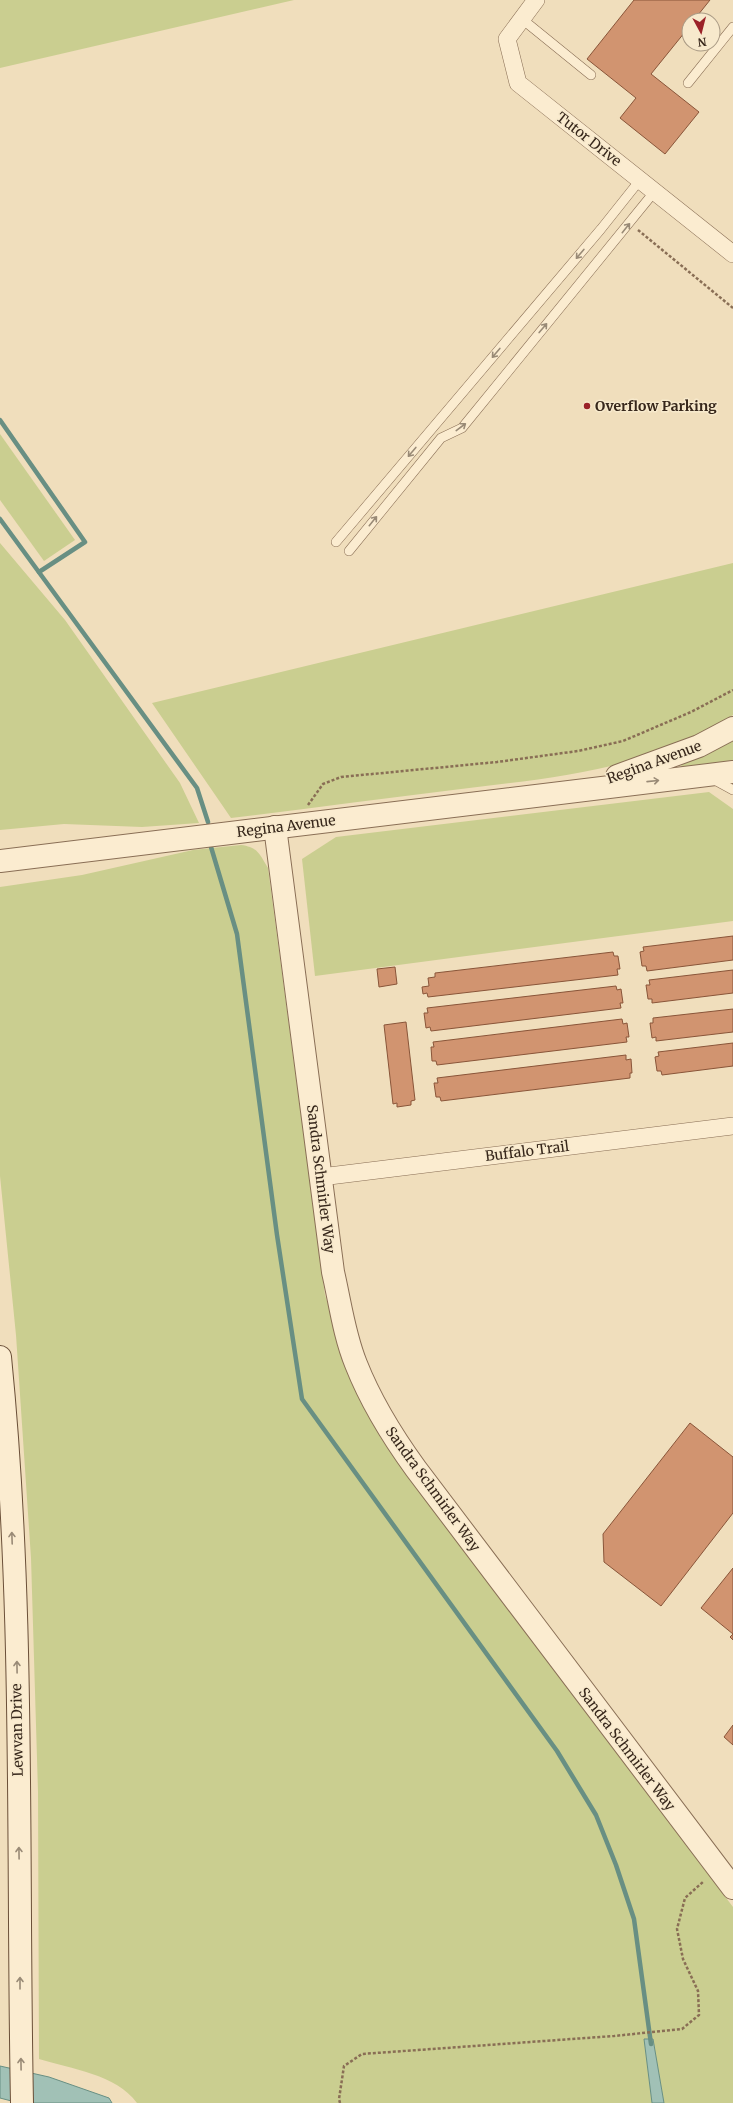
<svg xmlns="http://www.w3.org/2000/svg" width="733" height="2103" viewBox="0 0 733 2103" font-family="Merriweather,serif">
<style>
.green{fill:#cace90}
.water{fill:#a1c1b6;stroke:#688f83}
.lines{fill:none;stroke-linecap:round;stroke-linejoin:round}
.stream{stroke:#688f83;stroke-width:4.5}
.building{fill:#d19470;stroke:#895539}
.service-casing{stroke:#896e55;stroke-width:10}
.minor-casing{stroke:#896e55;stroke-width:18}
.tertiary-casing{stroke:#896e55;stroke-width:24}
.secondary-casing{stroke:#6a4f38;stroke-width:24}
.path{stroke:#896e55;stroke-width:2.5;stroke-dasharray:3 2;stroke-linecap:butt}
.service{stroke:#fbecd0;stroke-width:9}
.minor{stroke:#fbecd0;stroke-width:17}
.tertiary{stroke:#fbecd0;stroke-width:22}
.secondary{stroke:#fbecd0;stroke-width:22}
.oneway{stroke:#998a76}
.poi-dot{fill:#9b2228;stroke:#f7e9cc;stroke-width:1.5}
.labels{text-anchor:middle;dominant-baseline:central;stroke-width:3;stroke-linejoin:round;paint-order:stroke}
.street-label{font-size:14px;fill:#37271b;stroke:#f7e9cc}
.poi-label{font-size:14px;font-weight:bold;fill:#37271b;stroke:#f7e9cc;text-anchor:start}
</style>
<rect width="100%" height="100%" fill="#f0debc"/>
<g class="green">
<path d="M 0,0 L 294,0 L 0,68 Z"/>
<path d="M 0,434 L 75,540 L 44,561 L 0,500 Z"/>
<path d="M 0,543 L 65,620 L 180,783 L 199,823 L 142,827 L 64,824 L 0,830 Z"/>
<path d="M 733,563 L 733,715 C 650,771 549,778 453,790 C 379,799 305,809 231,818 L 152,703 Z"/>
<path d="M 733,741 L 733,760 L 680,769 L 682,764 Z"/>
<path d="M 709,792 L 733,809 L 733,921 L 315,976 L 302,859 L 336,837 Z"/>
<path d="M 241,845 C 258,847 260,855 268,868 L 325,1295 L 347,1363 L 381,1438 L 465,1553 L 733,1907 L 733,2103 L 664,2103 L 653,2040 L 644,2039 L 652,2103 L 137,2103 C 116,2074 71,2069 39,2059 L 38,1792 L 31,1558 L 16,1335 L 0,1176 L 0,887 L 82,875 L 193,850 Z"/>
</g>
<g class="water">
<path d="M 644,2039 L 653,2039 L 664,2103 L 652,2103 Z"/>
<path d="M 0,2066 L 49,2077 L 109,2098 L 112,2103 L 19,2103 L 0,2098 Z"/>
</g>
<g class="lines">
<g class="stream">
<path d="M 0,420 L 85,542 L 39,572"/>
<path d="M 0,519 L 197,788 L 208,822"/>
<path d="M 211,847 L 237,934 L 277,1235 L 302,1399 L 557,1751 L 596,1815 L 616,1865 L 634,1919 L 651,2044"/>
</g>
</g>
<g class="building">
<path d="M 634,0 L 710,0 L 694,20 L 689,20 L 689,27 L 651,74 L 699,112 L 665,154 L 620,118 L 636,98 L 587,59 Z"/>
<path d="M 733,936 L 733,960 L 647,971 L 646,966 L 642,966 L 640,952 L 644,951 L 643,947 Z"/>
<path d="M 613,952 L 614,956 L 618,956 L 620,969 L 617,969 L 618,975 L 428,997 L 427,993 L 423,994 L 422,987 L 429,986 L 428,978 L 435,977 L 435,973 Z"/>
<path d="M 395,967 L 397,984 L 379,987 L 377,969 Z"/>
<path d="M 733,970 L 733,993 L 652,1003 L 652,999 L 648,999 L 646,985 L 650,985 L 649,980 Z"/>
<path d="M 616,986 L 617,990 L 621,989 L 623,1003 L 620,1003 L 621,1008 L 431,1031 L 430,1027 L 426,1028 L 424,1013 L 428,1013 L 427,1008 Z"/>
<path d="M 733,1009 L 733,1032 L 656,1041 L 656,1037 L 652,1038 L 650,1023 L 653,1023 L 653,1018 Z"/>
<path d="M 622,1019 L 623,1024 L 627,1023 L 629,1037 L 626,1037 L 627,1042 L 437,1065 L 436,1061 L 432,1061 L 431,1047 L 434,1047 L 433,1042 Z"/>
<path d="M 406,1022 L 415,1100 L 411,1101 L 411,1105 L 397,1107 L 397,1103 L 393,1104 L 384,1025 Z"/>
<path d="M 733,1043 L 733,1066 L 662,1075 L 661,1071 L 657,1071 L 655,1057 L 659,1056 L 658,1052 Z"/>
<path d="M 626,1055 L 626,1060 L 631,1059 L 632,1073 L 630,1073 L 630,1078 L 441,1101 L 440,1097 L 436,1097 L 434,1083 L 438,1083 L 437,1078 Z"/>
<path d="M 690,1423 L 733,1457 L 733,1513 L 661,1606 L 604,1562 L 603,1534 Z"/>
<path d="M 733,1568 L 733,1640 L 730,1637 L 733,1634 L 701,1608 Z"/>
<path d="M 733,1725 L 733,1745 L 724,1737 Z"/>
</g>
<g class="lines">
<g class="service-casing">
<g id="service">
<path d="M 522,19 L 591,75"/>
<path d="M 688,83 L 733,27"/>
<path d="M 336,542 L 601,229 L 640,180"/>
<path d="M 349,551 L 441,438 L 462,428 L 655,191"/>
<path d="M 713,779 L 733,790"/>
</g>
</g>
<g class="minor-casing">
<g id="minor">
<path d="M 536,0 L 507,39 L 518,83 L 733,254"/>
<path d="M 321,1177 L 733,1126"/>
</g>
</g>
<g class="tertiary-casing">
<g id="tertiary">
<path d="M 617,776 L 699,746 L 733,728"/>
<path d="M 275,827 L 333,1272 C 340,1302 344,1335 356,1364 C 371,1402 392,1436 416,1469 L 733,1888"/>
<path d="M 0,861 L 733,772"/>
</g>
</g>
<g class="secondary-casing">
<path id="secondary" d="M 0,1357 C 25,1605 17,1855 22,2103"/>
</g>
<g class="path">
<path d="M 638,230 L 733,308"/>
<path d="M 308,805 L 323,784 L 341,777 L 497,762 L 578,751 L 623,741 L 691,712 L 733,690"/>
<path d="M 340,2103 L 339,2099 L 344,2066 L 362,2054 L 614,2036 L 682,2029 L 699,2015 L 698,1991 L 683,1959 L 677,1929 L 685,1898 L 704,1881"/>
</g>
<use href="#service" class="service"/>
<use href="#minor" class="minor"/>
<use href="#tertiary" class="tertiary"/>
<use href="#secondary" class="secondary"/>
</g>
<defs><path id="oneway-shaft" d="M-6 0H5M1.5-3L5.5 0L1.5 3" fill="none" stroke-width="1.6" stroke-linecap="round" stroke-linejoin="round"/></defs>
<g class="oneway">
<use href="#oneway-shaft" transform="translate(626 228) rotate(-51)"/>
<use href="#oneway-shaft" transform="translate(580 254) rotate(130)"/>
<use href="#oneway-shaft" transform="translate(543 328) rotate(-50)"/>
<use href="#oneway-shaft" transform="translate(496 353) rotate(130)"/>
<use href="#oneway-shaft" transform="translate(461 427) rotate(-37)"/>
<use href="#oneway-shaft" transform="translate(412 452) rotate(130)"/>
<use href="#oneway-shaft" transform="translate(373 521) rotate(-51)"/>
<use href="#oneway-shaft" transform="translate(653 781) rotate(-6)"/>
<use href="#oneway-shaft" transform="translate(12 1538) rotate(-92)"/>
<use href="#oneway-shaft" transform="translate(17 1667) rotate(-91)"/>
<use href="#oneway-shaft" transform="translate(19 1853) rotate(-91)"/>
<use href="#oneway-shaft" transform="translate(20 1983) rotate(-90)"/>
<use href="#oneway-shaft" transform="translate(21 2064) rotate(-91)"/>
</g>
<circle class="poi-dot" cx="587" cy="406" r="4"/>
<g class="labels">
<g class="street-label">
<text transform="translate(589 139) rotate(38)">Tutor Drive</text>
<text transform="translate(654 762) rotate(-20)">Regina Avenue</text>
<text transform="translate(286 826) rotate(-7)">Regina Avenue</text>
<text transform="translate(527 1151) rotate(-7)">Buffalo Trail</text>
<text transform="translate(321 1179) rotate(83)">Sandra Schmirler Way</text>
<text transform="translate(433 1489) rotate(54)">Sandra Schmirler Way</text>
<text transform="translate(17 1730) rotate(-91)">Lewvan Drive</text>
<text transform="translate(627 1749) rotate(53)">Sandra Schmirler Way</text>
</g>
<g class="poi-label">
<text x="595" y="406">Overflow Parking</text>
</g>
</g>
<g transform="translate(701 32) rotate(173)"><circle r="19" fill="#f7e9cc" stroke="#aa9b85"/>
<path d="M0-3L7 15L0 10L-7 15Z" fill="#9b2228"/>
<text y="-6" font-size="11" font-weight="bold" text-anchor="middle" fill="#37271b">N</text>
</g>
</svg>
